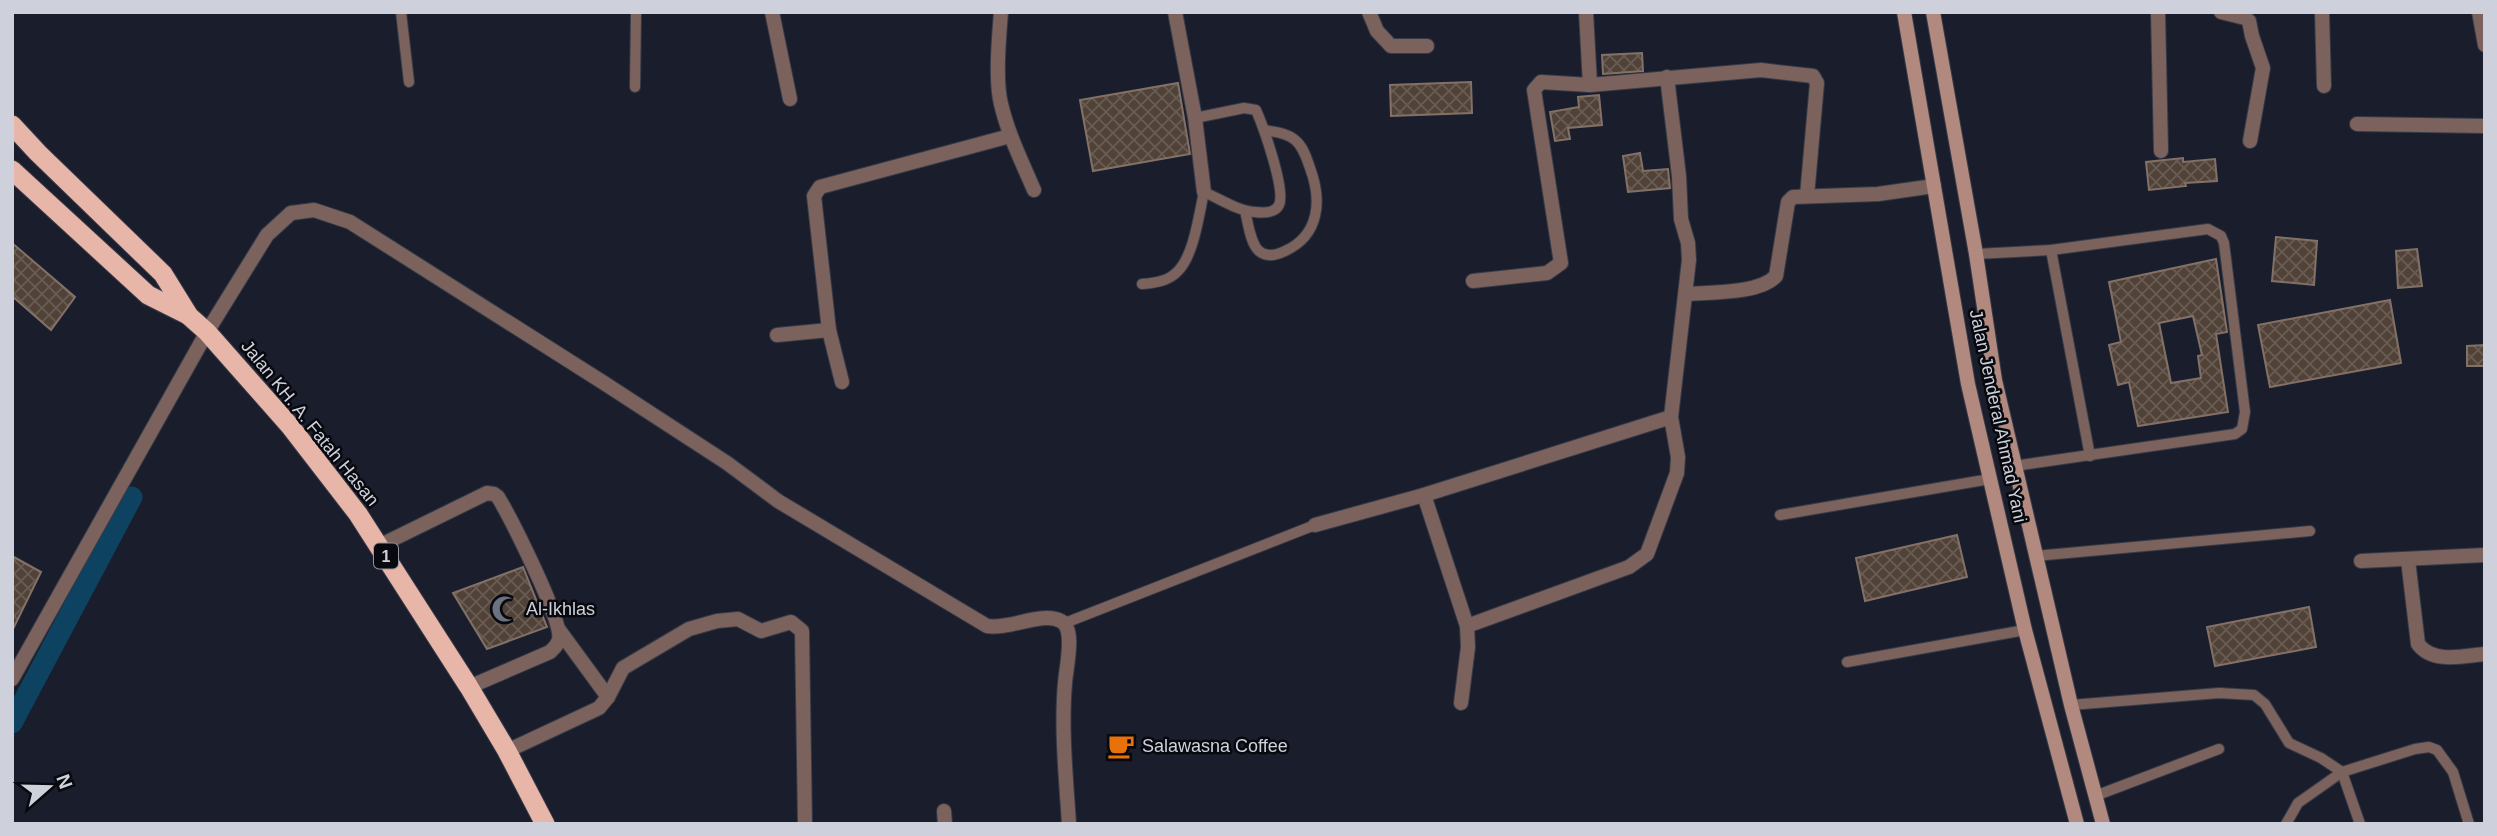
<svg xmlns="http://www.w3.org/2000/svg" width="2497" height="836" viewBox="0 0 2497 836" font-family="Helvetica,sans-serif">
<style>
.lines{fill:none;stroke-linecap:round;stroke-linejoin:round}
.canal{stroke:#0d4261;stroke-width:21}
.building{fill:url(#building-cross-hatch);stroke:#837167;stroke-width:2;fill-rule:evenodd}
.service-casing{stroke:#373b48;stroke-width:12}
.minor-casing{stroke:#373b48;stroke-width:16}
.secondary-casing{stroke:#373b48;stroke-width:16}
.trunk-casing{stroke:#373b48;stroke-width:21}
.service{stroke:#7b625c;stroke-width:10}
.minor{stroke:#7b625c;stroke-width:14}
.secondary{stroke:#b1897e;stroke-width:14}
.trunk{stroke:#e8b6a8;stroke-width:19}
.labels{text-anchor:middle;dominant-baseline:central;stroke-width:5;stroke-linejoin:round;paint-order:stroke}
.shield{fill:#07090e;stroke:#92959e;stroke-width:2}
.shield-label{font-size:16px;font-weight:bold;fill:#ced1db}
.street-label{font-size:18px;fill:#ced1db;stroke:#07090e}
.poi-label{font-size:18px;fill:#ced1db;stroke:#07090e;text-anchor:start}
</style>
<defs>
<pattern id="building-cross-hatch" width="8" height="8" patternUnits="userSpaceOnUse" patternTransform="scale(1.75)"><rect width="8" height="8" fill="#514238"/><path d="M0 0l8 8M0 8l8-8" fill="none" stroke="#695c54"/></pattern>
</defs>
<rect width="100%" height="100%" fill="#1a1e2c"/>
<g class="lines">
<path class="canal" d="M 12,723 L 132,497"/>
</g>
<g class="building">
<path d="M 1642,53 L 1643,71 L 1603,74 L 1602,55 Z"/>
<path d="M 1471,82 L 1472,113 L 1391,116 L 1390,85 Z"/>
<path d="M 1178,83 L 1190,154 L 1093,171 L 1080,100 Z"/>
<path d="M 1599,95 L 1602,125 L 1568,128 L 1570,139 L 1555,141 L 1550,112 L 1579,107 L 1578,97 Z"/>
<path d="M 1640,153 L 1643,171 L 1668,169 L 1670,188 L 1628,192 L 1623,156 Z"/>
<path d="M 2183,158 L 2183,162 L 2215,159 L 2217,181 L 2185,183 L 2186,186 L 2149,190 L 2146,162 Z"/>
<path d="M 2276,237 L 2317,241 L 2314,285 L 2272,281 Z"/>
<path d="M 12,243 L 75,297 L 51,330 L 12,296 Z"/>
<path d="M 2417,249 L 2422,286 L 2398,288 L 2396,251 Z"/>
<path d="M 2216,259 L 2227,332 L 2216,334 L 2228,412 L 2138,426 L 2129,382 L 2118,385 L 2109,345 L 2121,342 L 2109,282 ZM 2193,316 L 2202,355 L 2198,356 L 2201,378 L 2171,383 L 2159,323 Z"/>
<path d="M 2390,300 L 2401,363 L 2270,387 L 2258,325 Z"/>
<path d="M 2485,345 L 2485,366 L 2467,366 L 2467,346 Z"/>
<path d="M 1957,535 L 1967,577 L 1865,601 L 1856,558 Z"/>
<path d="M 12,556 L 41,572 L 12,631 Z"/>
<path d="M 523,567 L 547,627 L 487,649 L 453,593 Z"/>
<path d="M 2309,607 L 2316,647 L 2215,666 L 2207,627 Z"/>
</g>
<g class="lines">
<g class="service-casing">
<g id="service">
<path d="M 401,12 L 409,82"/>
<path d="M 635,87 L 636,12"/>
<path d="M 1245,211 C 1248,222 1250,243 1259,251 C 1267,258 1277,255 1285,251 C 1320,235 1322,200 1310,168 C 1307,159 1303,146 1295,140 C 1287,133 1275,132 1264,130"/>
<path d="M 2051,250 L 2090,456"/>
<path d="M 1976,254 L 2051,250 L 2208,229 L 2221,236 L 2224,243 L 2245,412 L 2242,429 L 2235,434 L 2014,466"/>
<path d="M 1142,284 C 1155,283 1169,281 1178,271 C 1194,255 1199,214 1204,192 C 1220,199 1238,211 1255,212 C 1263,213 1275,213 1279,205 C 1286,190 1263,126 1256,110 L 1244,108 L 1195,118"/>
<path d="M 1780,515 L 1990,479"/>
<path d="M 2035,556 L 2310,531"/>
<path d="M 1065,623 L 1315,525"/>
<path d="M 1847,662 L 2025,630"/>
<path d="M 2071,705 L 2219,693 L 2254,695 L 2265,704 L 2289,743 L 2321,758 L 2342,772 L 2360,824"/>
<path d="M 2095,796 L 2219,749"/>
<path d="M 2286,824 L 2298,803 L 2342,772 L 2415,749 L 2429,747 L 2437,750 L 2453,772 L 2469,824"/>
</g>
</g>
<g class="minor-casing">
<g id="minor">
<path d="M 772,12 L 790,99"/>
<path d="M 1001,12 C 999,37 995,80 1001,104 C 1008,134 1022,162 1034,190"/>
<path d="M 1175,12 L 1195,118 L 1204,192"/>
<path d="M 1369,12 L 1377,31 L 1391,46 L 1427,46"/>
<path d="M 1586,12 L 1590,85"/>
<path d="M 2158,12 L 2161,151"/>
<path d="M 2221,12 L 2245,18 L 2249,21 L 2252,36 L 2263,68 L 2250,141"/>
<path d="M 2322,12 L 2324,86"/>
<path d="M 2479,12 L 2485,45"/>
<path d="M 2357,124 L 2485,126"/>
<path d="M 1473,281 L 1547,273 L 1561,263 L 1534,90 L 1541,82 L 1590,85 L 1761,70 L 1813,76 L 1817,83 L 1807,196"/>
<path d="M 1686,294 C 1711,292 1759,294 1776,276 L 1788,202 L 1793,197 L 1878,194 L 1934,186"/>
<path d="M 777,335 L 829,330"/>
<path d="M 842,382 L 829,330 L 814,196 L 820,187 L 1010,136"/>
<path d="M 1424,495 L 1467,626 L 1468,647 L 1461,703"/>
<path d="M 1315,525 L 1424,495 L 1671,417"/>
<path d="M 379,546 L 487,493 L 494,494 L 498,497 C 510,517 563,621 559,639 C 558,645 554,648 550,652 L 469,687"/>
<path d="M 2408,560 L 2418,644 C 2433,664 2463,656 2485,654"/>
<path d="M 2361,561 L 2485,555"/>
<path d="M 1467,626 L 1629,567 L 1647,554 L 1677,473 L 1678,457 L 1671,417 L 1689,260 L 1688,243 L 1681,219 L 1679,176 L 1667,77"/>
<path d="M 559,630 L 608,697"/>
<path d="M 12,679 L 207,332 L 267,235 L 291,213 L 314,210 L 350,222 L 604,383 L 727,463 L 778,501 L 987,626 C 1009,630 1042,611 1061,621 C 1076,629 1066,667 1065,683 C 1061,728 1066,778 1069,824"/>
<path d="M 507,751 L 599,708 L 608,697 L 623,668 L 689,629 L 717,621 L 738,619 L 761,631 L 791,622 L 802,631 L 805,824"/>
<path d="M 944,811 L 945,824"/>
</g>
</g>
<g class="secondary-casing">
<g id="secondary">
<path d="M 1904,12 L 1968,384 L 2025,630 L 2077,824"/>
<path d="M 1933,12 L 1976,254 L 1995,380 L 2071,705 L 2103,824"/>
</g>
</g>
<g class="trunk-casing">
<g id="trunk">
<path d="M 12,125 L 38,153 L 163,274 L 189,316 L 207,332 L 290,426 L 358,514 L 469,687 L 507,751 L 545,824"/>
<path d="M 12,170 L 148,295 L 188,315"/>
</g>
</g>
<use href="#service" class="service"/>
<use href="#minor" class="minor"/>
<use href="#secondary" class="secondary"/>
<use href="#trunk" class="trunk"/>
</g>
<defs>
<g id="mosque-bare" transform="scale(2.1)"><path d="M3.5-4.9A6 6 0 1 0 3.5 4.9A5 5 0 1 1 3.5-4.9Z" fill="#6b7280" stroke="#07090e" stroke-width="2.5" paint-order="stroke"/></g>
<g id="cafe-bare" transform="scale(2.1)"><path d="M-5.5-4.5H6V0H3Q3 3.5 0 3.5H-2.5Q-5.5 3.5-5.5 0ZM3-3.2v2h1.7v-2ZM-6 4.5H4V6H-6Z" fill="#e8710a" stroke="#07090e" stroke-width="2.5" paint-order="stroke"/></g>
</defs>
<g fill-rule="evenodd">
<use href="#mosque-bare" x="505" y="609"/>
<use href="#cafe-bare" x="1121" y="746"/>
</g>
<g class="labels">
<rect class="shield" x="374" y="543.5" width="24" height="25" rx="5"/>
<g class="shield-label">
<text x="386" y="556">1</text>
</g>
<g class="street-label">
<text transform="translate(1998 416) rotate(78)">Jalan Jenderal Ahmad Yani</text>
<text transform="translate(310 423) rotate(51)">Jalan KH. A. Fatah Hasan</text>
</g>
<g class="poi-label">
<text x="526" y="609">Al-Ikhlas</text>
<text x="1142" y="746">Salawasna Coffee</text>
</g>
</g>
<rect width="2497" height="836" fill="none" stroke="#ced1db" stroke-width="28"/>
<g transform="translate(49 787) rotate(70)" stroke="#07090e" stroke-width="5" paint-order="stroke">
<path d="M0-5L12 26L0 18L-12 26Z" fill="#ced1db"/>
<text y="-10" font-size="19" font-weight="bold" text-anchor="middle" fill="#ced1db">N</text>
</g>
</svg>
